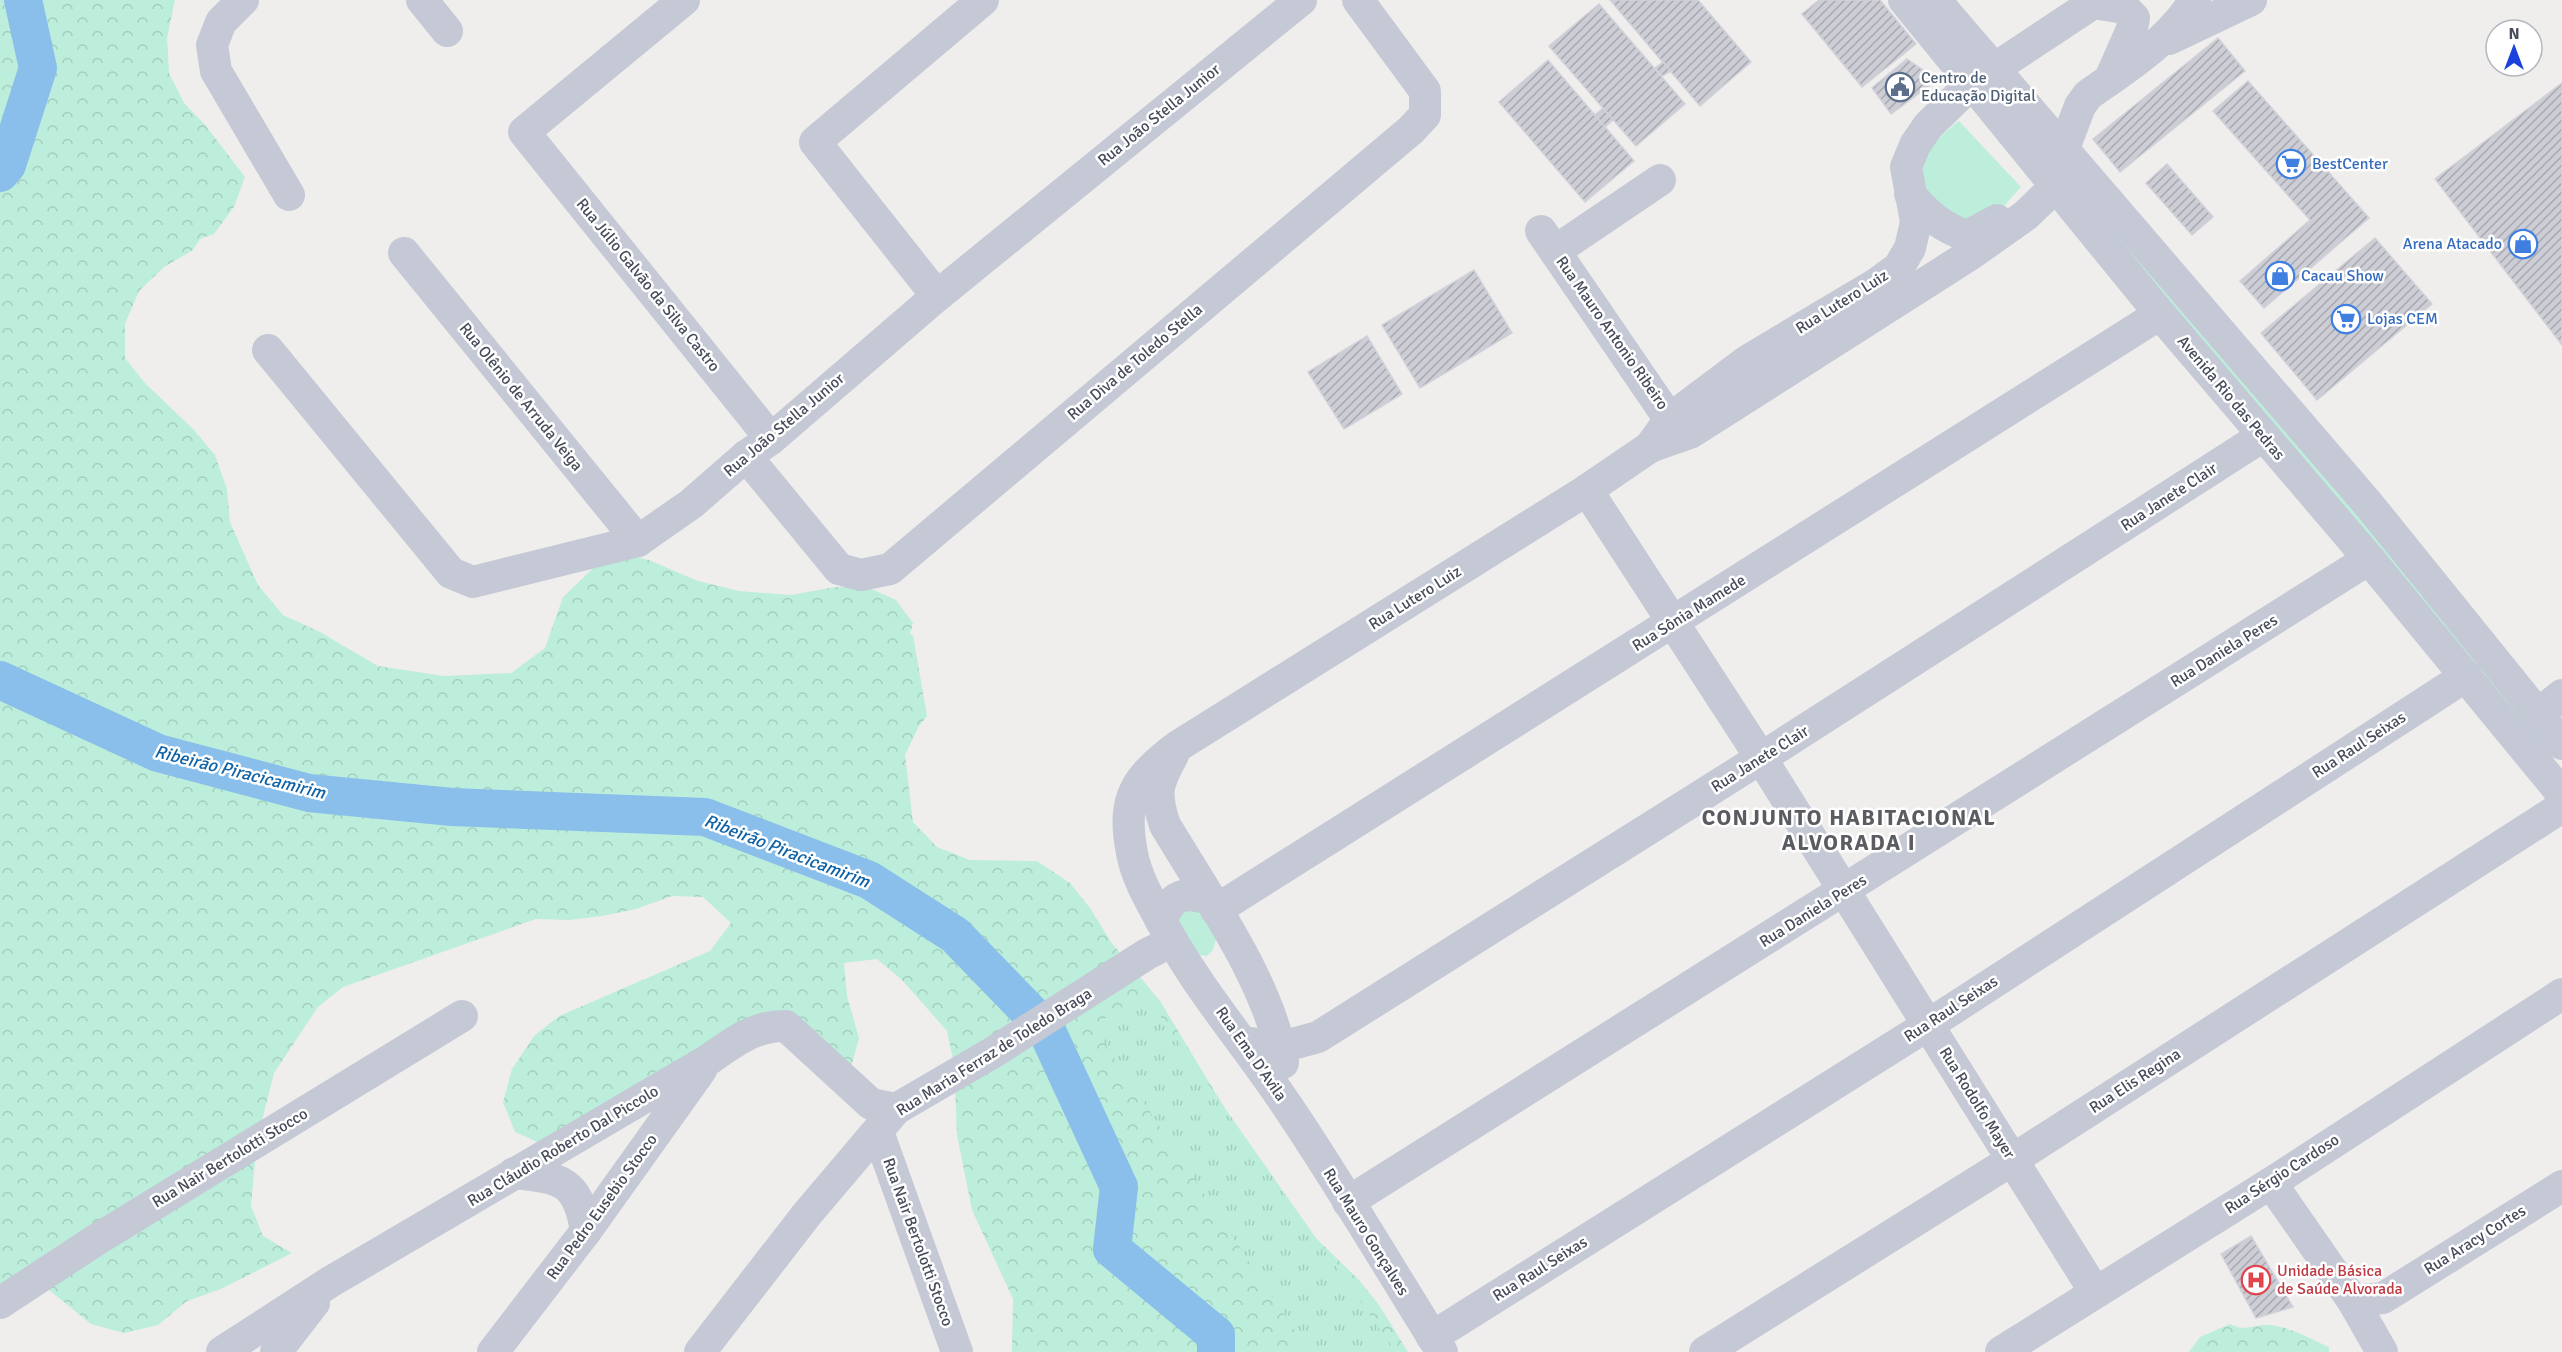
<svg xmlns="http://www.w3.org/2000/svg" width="2562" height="1352" viewBox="0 0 2562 1352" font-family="Signika,sans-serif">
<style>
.grass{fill:#bceedb}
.forest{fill:url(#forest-crowns)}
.park{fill:url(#park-tufts)}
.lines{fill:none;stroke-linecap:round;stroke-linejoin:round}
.river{stroke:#89bfea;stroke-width:38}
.building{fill:url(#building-hatch);stroke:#d1d2d9;stroke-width:1.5}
.minor{stroke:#c4c9d5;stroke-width:32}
.labels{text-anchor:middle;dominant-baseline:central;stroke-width:5;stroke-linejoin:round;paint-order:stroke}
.service-label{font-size:16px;fill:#4e5e75;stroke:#fff;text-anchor:start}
.street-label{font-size:16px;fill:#464c5a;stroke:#fff}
.shop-label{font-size:16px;fill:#366cbe;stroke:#fff;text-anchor:start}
.health-label{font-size:16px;fill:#be3a42;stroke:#fff;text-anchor:start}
.water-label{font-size:18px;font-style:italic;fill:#0e62a5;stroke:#fff}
.district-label{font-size:22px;font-weight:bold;letter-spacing:1.5px;fill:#5a5c62;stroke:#fff}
</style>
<defs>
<pattern id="forest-crowns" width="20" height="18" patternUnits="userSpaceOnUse" patternTransform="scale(1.5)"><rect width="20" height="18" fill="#bceedb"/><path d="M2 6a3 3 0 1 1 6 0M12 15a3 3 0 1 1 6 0" fill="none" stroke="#a3cebe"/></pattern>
<pattern id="park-tufts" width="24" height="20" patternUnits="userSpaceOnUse" patternTransform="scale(1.5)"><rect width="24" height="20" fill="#bceedb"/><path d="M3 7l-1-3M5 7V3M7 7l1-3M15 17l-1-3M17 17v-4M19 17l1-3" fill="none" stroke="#a3cebe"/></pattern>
<pattern id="building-hatch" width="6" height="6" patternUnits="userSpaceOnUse" patternTransform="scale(1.5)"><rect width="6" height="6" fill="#cdced5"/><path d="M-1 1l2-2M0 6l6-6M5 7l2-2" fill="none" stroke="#a8a9b0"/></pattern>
</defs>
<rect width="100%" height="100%" fill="#f0eeed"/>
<g class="grass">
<path d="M 1959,121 L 2021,187 L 1993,218 L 1955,220 C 1947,212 1929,201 1925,190 C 1913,160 1938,137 1959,121 Z"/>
<path d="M 2087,195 L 2477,658 L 2542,740 L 2536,745 L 2081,199 Z"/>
<path d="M 1199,909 L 1217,936 L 1213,950 L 1207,956 L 1199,955 L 1183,944 L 1177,911 Z"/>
</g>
<g class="forest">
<path d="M 0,0 L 175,0 L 167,38 L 169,73 L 184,103 L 206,126 L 245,177 L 234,207 L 214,234 L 200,239 L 193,250 L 164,267 L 139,291 L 125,324 L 125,358 L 145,383 L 194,430 L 215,455 L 227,489 L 230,522 L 258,585 L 283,615 L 320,632 L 378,666 L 444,676 L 511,673 L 545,648 L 563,597 L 611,551 L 649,560 L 698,581 L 739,591 L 791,595 L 835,587 L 867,587 L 896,600 L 913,623 L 910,634 L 913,635 L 927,716 L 919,726 L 905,755 L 913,822 L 937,847 L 970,860 L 1037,861 L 1070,883 L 1090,908 L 1111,942 L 1160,1001 L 1285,1208 L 1359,1280 L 1379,1305 L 1408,1352 L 1012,1352 L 1013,1299 L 972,1210 L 957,1135 L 954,1064 L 947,1031 L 902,980 L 877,959 L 844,963 L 847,996 L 859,1038 L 850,1071 L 792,1041 L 759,1032 L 544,1145 L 515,1132 L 503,1102 L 512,1069 L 534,1036 L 559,1016 L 710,951 L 731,923 L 703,897 L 672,896 L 636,909 L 602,916 L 569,920 L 536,919 L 343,987 L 318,1007 L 274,1073 L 257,1140 L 251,1206 L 263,1236 L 292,1253 L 221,1289 L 187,1301 L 158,1325 L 124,1333 L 91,1324 L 33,1277 L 0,1290 Z"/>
<path d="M 2230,1324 C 2244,1332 2251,1325 2266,1325 C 2287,1325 2311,1339 2329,1347 L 2329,1352 L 2189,1352 L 2200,1337 Z"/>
</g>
<path class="park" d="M 1144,993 L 1396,1352 L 1309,1352 L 1093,1026 Z"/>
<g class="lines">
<g class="river">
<path d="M 0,173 L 7,165 L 38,68 L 23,0"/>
<path d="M 0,680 L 158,753 L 309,793 L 452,807 L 705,817 L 869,880 L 955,935 L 1046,1029 L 1119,1187 L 1112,1249 L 1216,1335 L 1216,1352"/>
</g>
</g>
<g class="building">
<path d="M 1610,0 L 1698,0 L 1751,62 L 1700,106 Z"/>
<path d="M 1819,0 L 1880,0 L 1916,44 L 1862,87 L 1802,14 Z"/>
<path d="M 1599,4 L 1685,104 L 1636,146 L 1549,46 Z"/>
<path d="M 2218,38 L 2245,71 L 2120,172 L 2093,139 Z"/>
<path d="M 1907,59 L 1923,70 L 1929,86 L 1891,114 L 1872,88 Z"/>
<path d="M 1548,60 L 1634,161 L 1585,202 L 1499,102 Z"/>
<path d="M 1663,62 L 1671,71 L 1662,76 L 1655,68 Z"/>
<path d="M 2248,81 L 2369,218 L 2264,308 L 2240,281 L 2310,220 L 2213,111 Z"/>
<path d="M 2562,83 L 2562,345 L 2435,179 Z"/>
<path d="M 1603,108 L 1613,120 L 1605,127 L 1595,115 Z"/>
<path d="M 2167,164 L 2213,217 L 2192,235 L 2146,183 Z"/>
<path d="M 2375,238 L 2432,304 L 2317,400 L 2261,333 Z"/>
<path d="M 1474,270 L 1512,333 L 1420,388 L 1382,325 Z"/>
<path d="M 1367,336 L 1402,394 L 1344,429 L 1308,372 Z"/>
<path d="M 2251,1236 L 2293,1307 L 2256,1318 L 2221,1254 Z"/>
</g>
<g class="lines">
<g class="minor">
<path d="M 243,0 L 221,22 L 212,45 L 216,71 L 289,195"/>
<path d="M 422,0 L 447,31"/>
<path d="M 684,0 L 524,132 L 771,439"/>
<path d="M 1904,0 L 2160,314 L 2369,559 L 2562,794"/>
<path d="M 1935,0 L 2369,505 L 2562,744"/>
<path d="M 2093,3 L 2124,8 L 2134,18 L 2132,29 L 2110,79"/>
<path d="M 2169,39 L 2251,0"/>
<path d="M 1910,194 C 1927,215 1942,227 1967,236 L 1997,220"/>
<path d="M 1541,231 L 1681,436"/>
<path d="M 1555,251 L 1660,180"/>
<path d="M 404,253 L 638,541"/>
<path d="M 937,296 L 815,142 L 983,0"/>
<path d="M 268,350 L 451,573 L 473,582 L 638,541 L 691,504 L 746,456 L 771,439 L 937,296 L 1301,0"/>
<path d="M 1650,447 L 1671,418 L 1747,361 L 1876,284 L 1899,267 L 1910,248 L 1916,222 L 1906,167 L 1915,145 L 1928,126 L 1971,84 L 2098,0"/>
<path d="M 746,456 L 839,569 L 861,575 L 890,569 L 1411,130 L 1425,115 L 1425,91 L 1358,0"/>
<path d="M 1587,490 L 1761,758 L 2095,1292"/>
<path d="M 2538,714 L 2562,695"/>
<path d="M 1173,755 C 1157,784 1154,793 1165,825 C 1206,894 1270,983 1283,1063"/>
<path d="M 1216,910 L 2160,314"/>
<path d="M 1161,921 C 1172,895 1182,891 1209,899"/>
<path d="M 1243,1042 L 1281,1047 L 1318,1037 L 1761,758 L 2263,436"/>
<path d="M 878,1132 L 957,1352"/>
<path d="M 514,1173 C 561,1178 578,1180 586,1231"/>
<path d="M 2271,1183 L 2353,1301 L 2382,1352"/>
<path d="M 1348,1202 L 2369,559"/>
<path d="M 2353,1301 L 2383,1298 L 2562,1186"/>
<path d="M 0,1303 L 96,1240 L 462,1016"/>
<path d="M 1432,1337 L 1928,1025 L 2466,676"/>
<path d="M 222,1352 L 330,1282 L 708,1060 C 732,1043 755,1025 786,1026 L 871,1104 L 896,1109"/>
<path d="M 276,1352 L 314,1303"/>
<path d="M 493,1352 L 586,1231 L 701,1070"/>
<path d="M 700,1352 L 807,1214 L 896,1109 L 992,1053 L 1147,954 L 1171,942"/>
<path d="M 1442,1352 C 1391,1271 1343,1189 1290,1110 C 1247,1045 1194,985 1158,915 C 1147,895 1136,875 1132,853 C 1121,797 1136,778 1178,746 L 1587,490 L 1650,447 L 1690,433 L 1731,407 L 1971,254 L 2026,215 L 2057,185 L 2063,151 L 2080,106 L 2088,95 C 2129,66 2167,43 2195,0"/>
<path d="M 1705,1352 L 2012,1160 L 2562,807"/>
<path d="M 2001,1352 L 2271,1183 L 2562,994"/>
</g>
</g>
<defs>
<g id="civic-ring" transform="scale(1.5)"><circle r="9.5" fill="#fff" stroke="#5c6f8a" stroke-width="1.5"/><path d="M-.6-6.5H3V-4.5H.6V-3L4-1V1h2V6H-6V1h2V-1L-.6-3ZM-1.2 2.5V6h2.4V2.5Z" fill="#5c6f8a"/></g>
<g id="supermarket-ring" transform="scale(1.5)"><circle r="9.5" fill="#fff" stroke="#3f7fe0" stroke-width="1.5"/><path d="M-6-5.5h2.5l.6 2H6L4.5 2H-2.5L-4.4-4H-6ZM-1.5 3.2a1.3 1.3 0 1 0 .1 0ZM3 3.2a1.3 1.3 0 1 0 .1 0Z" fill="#3f7fe0"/></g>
<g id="shop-ring" transform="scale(1.5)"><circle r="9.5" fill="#fff" stroke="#3f7fe0" stroke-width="1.5"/><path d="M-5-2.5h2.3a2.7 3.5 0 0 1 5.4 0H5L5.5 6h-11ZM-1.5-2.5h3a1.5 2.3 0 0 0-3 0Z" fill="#3f7fe0"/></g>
<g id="hospital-ring" transform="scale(1.5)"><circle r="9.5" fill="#fff" stroke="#e0444e" stroke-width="1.5"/><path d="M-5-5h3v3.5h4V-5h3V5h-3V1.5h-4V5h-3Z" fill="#e0444e"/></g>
</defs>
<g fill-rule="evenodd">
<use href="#civic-ring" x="1900" y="87"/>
<use href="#supermarket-ring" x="2291" y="164"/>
<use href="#shop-ring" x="2523" y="244"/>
<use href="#shop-ring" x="2280" y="276"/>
<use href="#supermarket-ring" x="2346" y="319"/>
<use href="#hospital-ring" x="2256" y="1280"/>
</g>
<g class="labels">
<g class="service-label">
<text x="1921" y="78">Centro de<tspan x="1921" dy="18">Educação Digital</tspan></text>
</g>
<g class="street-label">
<text transform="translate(1159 115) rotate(-39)">Rua João Stella Junior</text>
<text transform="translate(648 285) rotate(51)">Rua Júlio Galvão da Silva Castro</text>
<text transform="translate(1842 302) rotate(-32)">Rua Lutero Luiz</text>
<text transform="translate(1612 333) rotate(55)">Rua Mauro Antonio Ribeiro</text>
<text transform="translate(1135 362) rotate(-40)">Rua Diva de Toledo Stella</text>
<text transform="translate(521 397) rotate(51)">Rua Olênio de Arruda Veiga</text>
<text transform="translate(2231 398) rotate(50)">Avenida Rio das Pedras</text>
<text transform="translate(784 425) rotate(-40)">Rua João Stella Junior</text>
<text transform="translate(2169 497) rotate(-33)">Rua Janete Clair</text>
<text transform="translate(1415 598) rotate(-32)">Rua Lutero Luiz</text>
<text transform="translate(1689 613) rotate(-32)">Rua Sônia Mamede</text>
<text transform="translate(2224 651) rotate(-32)">Rua Daniela Peres</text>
<text transform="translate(2359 745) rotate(-33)">Rua Raul Seixas</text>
<text transform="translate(1760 759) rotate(-32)">Rua Janete Clair</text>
<text transform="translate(1813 911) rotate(-32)">Rua Daniela Peres</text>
<text transform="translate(1951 1009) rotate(-33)">Rua Raul Seixas</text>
<text transform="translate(994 1052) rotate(-32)">Rua Maria Ferraz de Toledo Braga</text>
<text transform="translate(1251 1054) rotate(55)">Rua Ema D'Avila</text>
<text transform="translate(2135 1081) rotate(-33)">Rua Elis Regina</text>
<text transform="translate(1977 1103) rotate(58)">Rua Rodolfo Mayer</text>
<text transform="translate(563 1146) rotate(-31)">Rua Cláudio Roberto Dal Piccolo</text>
<text transform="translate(230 1158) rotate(-31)">Rua Nair Bertolotti Stocco</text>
<text transform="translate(2282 1174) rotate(-33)">Rua Sérgio Cardoso</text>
<text transform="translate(602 1207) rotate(-54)">Rua Pedro Eusebio Stocco</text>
<text transform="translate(1366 1232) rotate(58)">Rua Mauro Gonçalves</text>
<text transform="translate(2475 1240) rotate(-32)">Rua Aracy Cortes</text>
<text transform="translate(918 1242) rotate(70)">Rua Nair Bertolotti Stocco</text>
<text transform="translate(1540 1269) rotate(-32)">Rua Raul Seixas</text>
</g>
<g class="shop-label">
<text x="2312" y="164">BestCenter</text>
<text x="2502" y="244" text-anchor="end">Arena Atacado</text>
<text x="2301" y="276">Cacau Show</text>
<text x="2367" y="319">Lojas CEM</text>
</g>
<g class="health-label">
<text x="2277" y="1271">Unidade Básica<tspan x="2277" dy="18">de Saúde Alvorada</tspan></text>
</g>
<g class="water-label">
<text transform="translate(240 772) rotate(14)">Ribeirão Piracicamirim</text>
<text transform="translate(787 851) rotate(21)">Ribeirão Piracicamirim</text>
</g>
<g class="district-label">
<text x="1849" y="817">CONJUNTO HABITACIONAL<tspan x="1849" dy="25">ALVORADA I</tspan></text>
</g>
</g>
<g transform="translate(2514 48)"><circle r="28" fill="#ffffff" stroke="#b5b7bd" stroke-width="1.5"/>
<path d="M0-4.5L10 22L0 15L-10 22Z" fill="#1b42dc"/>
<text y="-9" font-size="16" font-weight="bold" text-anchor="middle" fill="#464c5a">N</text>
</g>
</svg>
